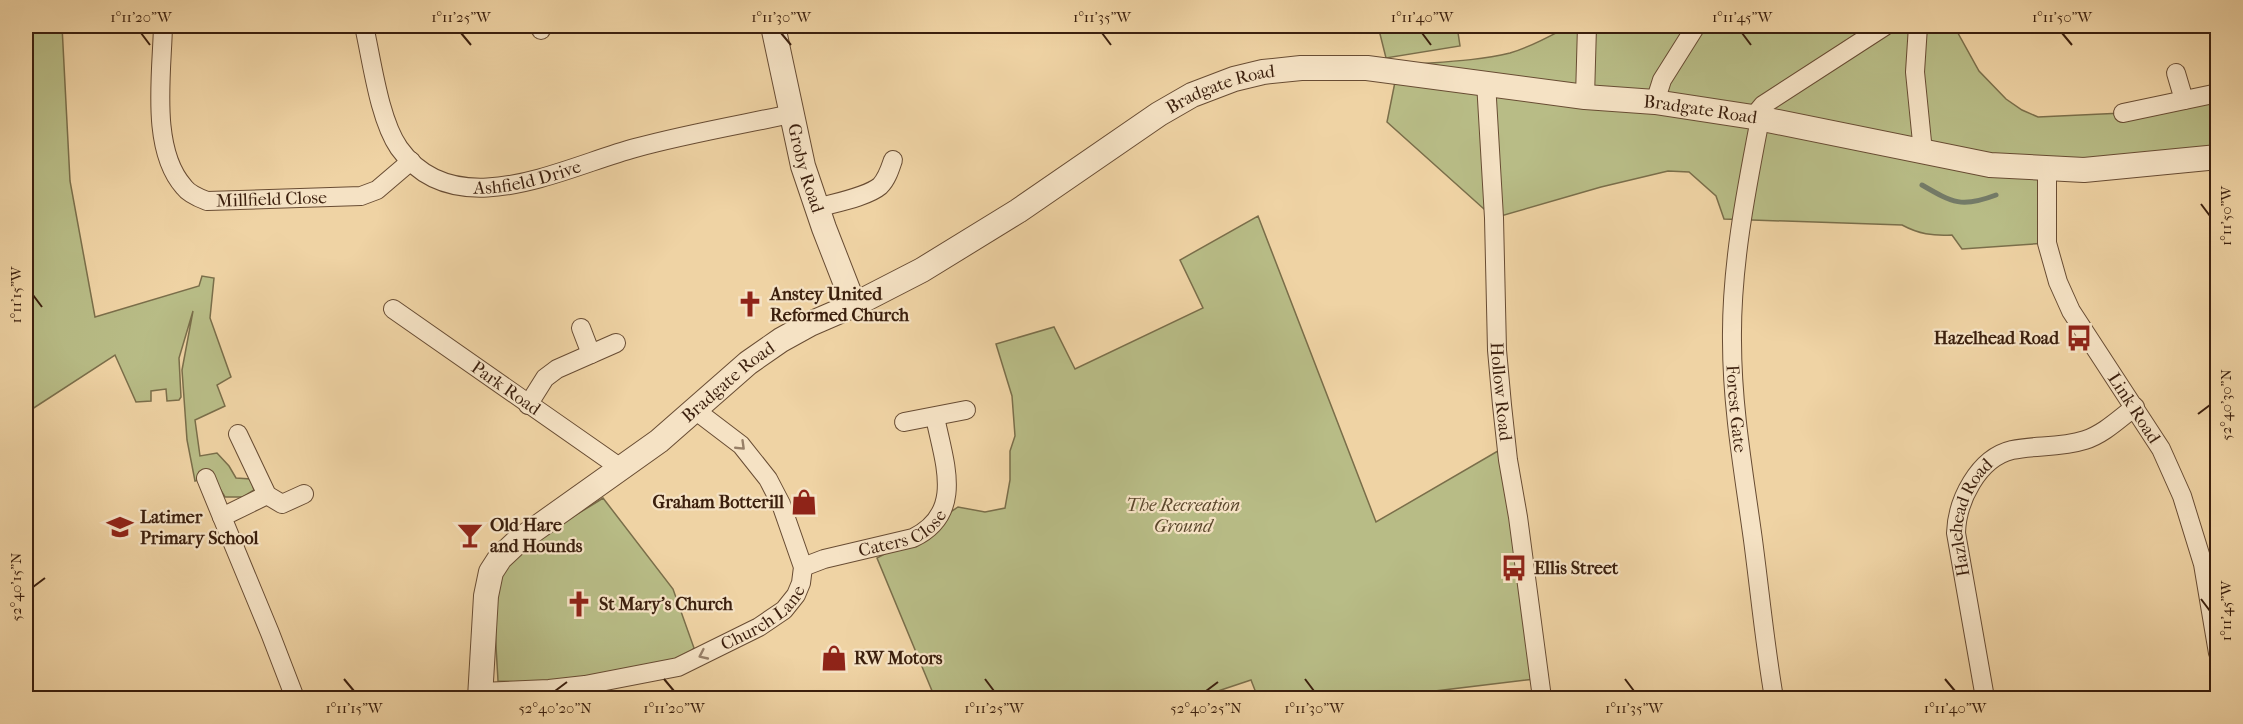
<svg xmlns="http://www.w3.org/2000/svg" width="2243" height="724" viewBox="0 0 2243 724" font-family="'IM FELL French Canon',serif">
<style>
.green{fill:#b8bc86;stroke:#7a6e4a;stroke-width:1.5}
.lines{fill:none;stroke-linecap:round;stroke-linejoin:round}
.stream{stroke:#747b68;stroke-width:5}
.minor-casing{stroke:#684c33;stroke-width:20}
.tertiary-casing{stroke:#684c33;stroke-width:26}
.minor{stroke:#f5e2c4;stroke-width:18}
.tertiary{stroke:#f5e2c4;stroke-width:24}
.oneway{stroke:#988068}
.ticks{fill:none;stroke:#3b1f0d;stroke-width:2}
.labels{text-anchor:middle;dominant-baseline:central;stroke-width:4.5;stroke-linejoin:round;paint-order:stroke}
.street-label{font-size:18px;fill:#3b1f0d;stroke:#f5e2c4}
.poi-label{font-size:18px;font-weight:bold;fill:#3b1f0d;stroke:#f5e2c4;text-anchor:start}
.park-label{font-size:18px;font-style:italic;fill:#5a462b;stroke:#f5e2c4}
.neatline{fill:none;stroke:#3b1f0d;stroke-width:2}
.ticks-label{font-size:15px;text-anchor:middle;fill:#3b1f0d}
</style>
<rect width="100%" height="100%" fill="#efd3a4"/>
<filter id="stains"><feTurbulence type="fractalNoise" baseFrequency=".00333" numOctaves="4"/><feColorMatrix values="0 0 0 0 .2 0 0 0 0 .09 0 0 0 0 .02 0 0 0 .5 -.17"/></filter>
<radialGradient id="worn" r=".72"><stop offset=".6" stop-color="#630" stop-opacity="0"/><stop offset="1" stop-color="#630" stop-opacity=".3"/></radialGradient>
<g class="green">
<path d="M 26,26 L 62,26 L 70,181 L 95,317 L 199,286 L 202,276 L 214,278 L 210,318 L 231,377 L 217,385 L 225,406 L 195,420 L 200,456 L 217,453 L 229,466 L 236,478 L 251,479 L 254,490 L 243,497 L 225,497 L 212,476 L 195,481 L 187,440 L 182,370 L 193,311 L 179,358 L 181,397 L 179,400 L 167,401 L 166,389 L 151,391 L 151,401 L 136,402 L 115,355 L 26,413 Z"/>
<path d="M 1378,26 L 1457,26 L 1460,46 L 1386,58 Z"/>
<path d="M 1569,26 L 1954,26 L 1979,71 L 2006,99 L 2022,110 L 2038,117 L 2123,113 L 2218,93 L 2217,146 L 2047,169 L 2047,243 L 1962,249 L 1952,235 C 1932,236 1919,234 1902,225 L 1724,219 L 1716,196 L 1689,172 L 1668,171 L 1601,187 L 1494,218 L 1387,122 L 1395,82 L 1394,66 C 1432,62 1473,62 1510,53 C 1531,47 1550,36 1569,26 Z"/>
<path d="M 1258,216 L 1376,522 L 1503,448 L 1535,679 L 1427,692 L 1427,698 L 1258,698 L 1251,680 L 1197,698 L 935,698 L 877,558 L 924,533 L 934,523 L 958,507 L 985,512 L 1005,508 L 1010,480 L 1010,451 L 1015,436 L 1012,396 L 996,344 L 1054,327 L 1075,369 L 1203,308 L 1180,260 Z"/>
<path d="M 603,498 L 673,589 L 694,648 L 678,667 L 585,685 L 498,681 C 497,656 490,591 503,571 C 519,547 577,515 603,498 Z"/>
</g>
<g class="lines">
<path class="stream" d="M 1922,185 C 1953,203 1962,208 1996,195"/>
<g class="minor-casing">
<g id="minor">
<path id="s1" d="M 163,26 C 162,73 150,149 184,187 C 189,194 199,198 207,201 L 361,196 L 377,190 L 411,161"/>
<path id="s2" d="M 364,26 C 372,61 379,119 399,148 C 455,227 564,167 635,148 C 686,134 739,125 791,114"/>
<path d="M 541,26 L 541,30"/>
<path d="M 1918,26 L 1915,72 L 1923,152"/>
<path d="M 2176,73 L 2184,100"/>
<path id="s3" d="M 1486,82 L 1494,218 L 1497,350 L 1502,405 L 1508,460 L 1518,517 L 1542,698"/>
<path d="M 1585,97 L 1587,26"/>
<path d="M 1655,102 L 1662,80 L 1696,26"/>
<path d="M 2123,113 L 2218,93"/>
<path d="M 1753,117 L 1763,105 L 1885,26"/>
<path id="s4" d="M 1760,119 C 1746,191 1731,267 1732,341 C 1732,408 1744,474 1753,540 C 1760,593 1765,646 1774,698"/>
<path id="s5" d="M 2047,169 L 2047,243 L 2058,282 L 2071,311 L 2161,449 L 2182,496 L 2203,564 L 2218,653"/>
<path d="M 817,208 C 834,203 867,197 880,186 C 887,179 890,169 893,160"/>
<path id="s6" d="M 393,309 L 612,462 L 618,471"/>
<path d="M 581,328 L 591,354"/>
<path d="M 528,405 L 545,378 L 557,369 L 616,343"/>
<path d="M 904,422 L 966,410"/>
<path d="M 238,434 L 267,495 L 282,504 L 304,494"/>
<path d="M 206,478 L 222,517"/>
<path d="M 267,495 L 222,517 L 270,633 L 295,698"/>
<path id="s7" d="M 803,567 L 824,559 L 913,538 C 965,513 944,462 935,417"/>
<path id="s8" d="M 481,692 L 549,689 L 585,685 L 678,667 L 759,627 L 784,610 L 796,595 L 801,583 L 803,567 L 781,504 L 768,479 L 741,445 L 695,410"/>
<path id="s9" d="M 1985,698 L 1956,533 C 1957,501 1978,458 2012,450 C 2036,445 2060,448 2085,440 C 2104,434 2120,418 2135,407"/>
</g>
</g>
<g class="tertiary-casing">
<g id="tertiary">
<path id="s10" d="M 773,26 L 803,166 L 824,228 L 854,305"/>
<path id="s11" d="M 480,698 L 486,596 L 491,572 L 500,558 L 517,542 L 659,441 L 748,363 L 781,340 L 810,324 L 854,305 L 922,270 L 1018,211 L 1159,114 L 1192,95 L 1234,79 L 1263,72 L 1301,68 L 1367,68 L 1585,97 L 1655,102 L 1753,117 L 1990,165 L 2084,170 L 2218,157"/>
</g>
</g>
<use href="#minor" class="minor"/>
<use href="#tertiary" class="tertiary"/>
</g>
<defs><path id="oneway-chevron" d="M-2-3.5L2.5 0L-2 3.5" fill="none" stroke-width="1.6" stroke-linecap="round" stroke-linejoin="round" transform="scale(1.5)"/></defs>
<g class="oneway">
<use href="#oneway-chevron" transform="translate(741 446) rotate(44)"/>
<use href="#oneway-chevron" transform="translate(703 655) rotate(155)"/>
</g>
<path class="ticks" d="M 141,33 L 150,45M 461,33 L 471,45M 781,33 L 791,45M 1102,33 L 1111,45M 1422,33 L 1431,45M 1742,33 L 1751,45M 2062,33 L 2072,45M 2201,204 L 2210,216M 33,295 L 42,307M 2198,414 L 2210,405M 33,587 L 45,578M 2201,599 L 2210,611M 344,679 L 354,691M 664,679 L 674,691M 985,679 L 994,691M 1305,679 L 1314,691M 1625,679 L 1634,691M 1945,679 L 1955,691M 555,691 L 567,682M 1206,691 L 1218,682"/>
<defs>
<g id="church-bare" transform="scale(2.07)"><path d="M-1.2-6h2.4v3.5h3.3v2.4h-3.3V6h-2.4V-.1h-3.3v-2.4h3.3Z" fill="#8f2418" stroke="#f5e2c4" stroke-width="2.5" paint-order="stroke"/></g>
<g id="bus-bare" transform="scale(2.07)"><path d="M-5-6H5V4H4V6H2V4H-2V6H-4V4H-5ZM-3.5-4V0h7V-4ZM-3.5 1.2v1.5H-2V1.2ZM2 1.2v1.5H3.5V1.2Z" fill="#8f2418" stroke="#f5e2c4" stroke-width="2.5" paint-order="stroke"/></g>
<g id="shop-bare" transform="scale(2.07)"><path d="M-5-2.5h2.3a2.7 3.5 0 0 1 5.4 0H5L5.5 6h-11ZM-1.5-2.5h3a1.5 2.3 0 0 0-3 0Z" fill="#8f2418" stroke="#f5e2c4" stroke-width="2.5" paint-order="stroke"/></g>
<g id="school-bare" transform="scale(2.07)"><path d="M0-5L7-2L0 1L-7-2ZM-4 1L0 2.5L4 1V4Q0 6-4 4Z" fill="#8f2418" stroke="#f5e2c4" stroke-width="2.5" paint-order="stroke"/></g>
<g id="bar-bare" transform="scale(2.07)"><path d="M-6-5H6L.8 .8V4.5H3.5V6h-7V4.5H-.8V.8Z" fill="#8f2418" stroke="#f5e2c4" stroke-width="2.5" paint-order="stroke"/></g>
</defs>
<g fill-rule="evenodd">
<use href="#church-bare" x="750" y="304"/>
<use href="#bus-bare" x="2079" y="338"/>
<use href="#shop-bare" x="804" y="502"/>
<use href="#school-bare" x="120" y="527"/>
<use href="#bar-bare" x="470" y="535"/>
<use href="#bus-bare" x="1514" y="568"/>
<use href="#church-bare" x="579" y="604"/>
<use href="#shop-bare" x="834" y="658"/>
</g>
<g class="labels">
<g class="street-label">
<text stroke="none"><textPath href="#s11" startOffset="1008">Bradgate Road</textPath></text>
<text stroke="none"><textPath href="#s11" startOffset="1494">Bradgate Road</textPath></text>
<text stroke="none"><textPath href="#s10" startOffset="146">Groby Road</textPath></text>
<text stroke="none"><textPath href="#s2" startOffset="270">Ashfield Drive</textPath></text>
<text stroke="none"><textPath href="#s1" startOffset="258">Millfield Close</textPath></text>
<text stroke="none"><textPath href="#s11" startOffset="432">Bradgate Road</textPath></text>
<text stroke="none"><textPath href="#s6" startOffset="138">Park Road</textPath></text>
<text stroke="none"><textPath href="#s3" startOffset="310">Hollow Road</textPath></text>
<text stroke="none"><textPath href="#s5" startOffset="262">Link Road</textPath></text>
<text stroke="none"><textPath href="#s4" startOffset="292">Forest Gate</textPath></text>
<text stroke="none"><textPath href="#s9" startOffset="186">Hazlehead Road</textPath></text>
<text stroke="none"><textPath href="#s7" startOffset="106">Caters Close</textPath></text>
<text stroke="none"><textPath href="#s8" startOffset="298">Church Lane</textPath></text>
</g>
<g class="poi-label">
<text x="770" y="294">Anstey United<tspan x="770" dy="21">Reformed Church</tspan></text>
<text x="2059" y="338" text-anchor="end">Hazelhead Road</text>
<text x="784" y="502" text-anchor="end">Graham Botterill</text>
<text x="140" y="517">Latimer<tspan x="140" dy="21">Primary School</tspan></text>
<text x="490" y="525">Old Hare<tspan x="490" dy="21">and Hounds</tspan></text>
<text x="1534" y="568">Ellis Street</text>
<text x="599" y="604">St Mary's Church</text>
<text x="854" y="658">RW Motors</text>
</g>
<g class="park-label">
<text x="1183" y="505">The Recreation<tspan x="1183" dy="21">Ground</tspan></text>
</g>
</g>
<rect width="2243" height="724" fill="none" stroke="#efd3a4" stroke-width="66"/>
<rect x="33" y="33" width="2177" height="658" class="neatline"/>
<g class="ticks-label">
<text x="141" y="22">1°11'20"W</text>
<text x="461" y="22">1°11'25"W</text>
<text x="781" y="22">1°11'30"W</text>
<text x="1102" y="22">1°11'35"W</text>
<text x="1422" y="22">1°11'40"W</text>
<text x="1742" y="22">1°11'45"W</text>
<text x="2062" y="22">1°11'50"W</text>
<text transform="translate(2226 216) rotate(-90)" y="5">1°11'50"W</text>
<text transform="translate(16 295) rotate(-90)" y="5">1°11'15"W</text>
<text transform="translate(2226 405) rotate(-90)" y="5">52°40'30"N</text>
<text transform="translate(16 587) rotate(-90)" y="5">52°40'15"N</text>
<text transform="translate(2226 611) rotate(-90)" y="5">1°11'45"W</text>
<text x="354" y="713">1°11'15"W</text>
<text x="555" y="713">52°40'20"N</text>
<text x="674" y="713">1°11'20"W</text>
<text x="994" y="713">1°11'25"W</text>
<text x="1206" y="713">52°40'25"N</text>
<text x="1314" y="713">1°11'30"W</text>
<text x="1634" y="713">1°11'35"W</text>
<text x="1955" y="713">1°11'40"W</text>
</g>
<rect width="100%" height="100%" filter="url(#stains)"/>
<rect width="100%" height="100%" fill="url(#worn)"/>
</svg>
